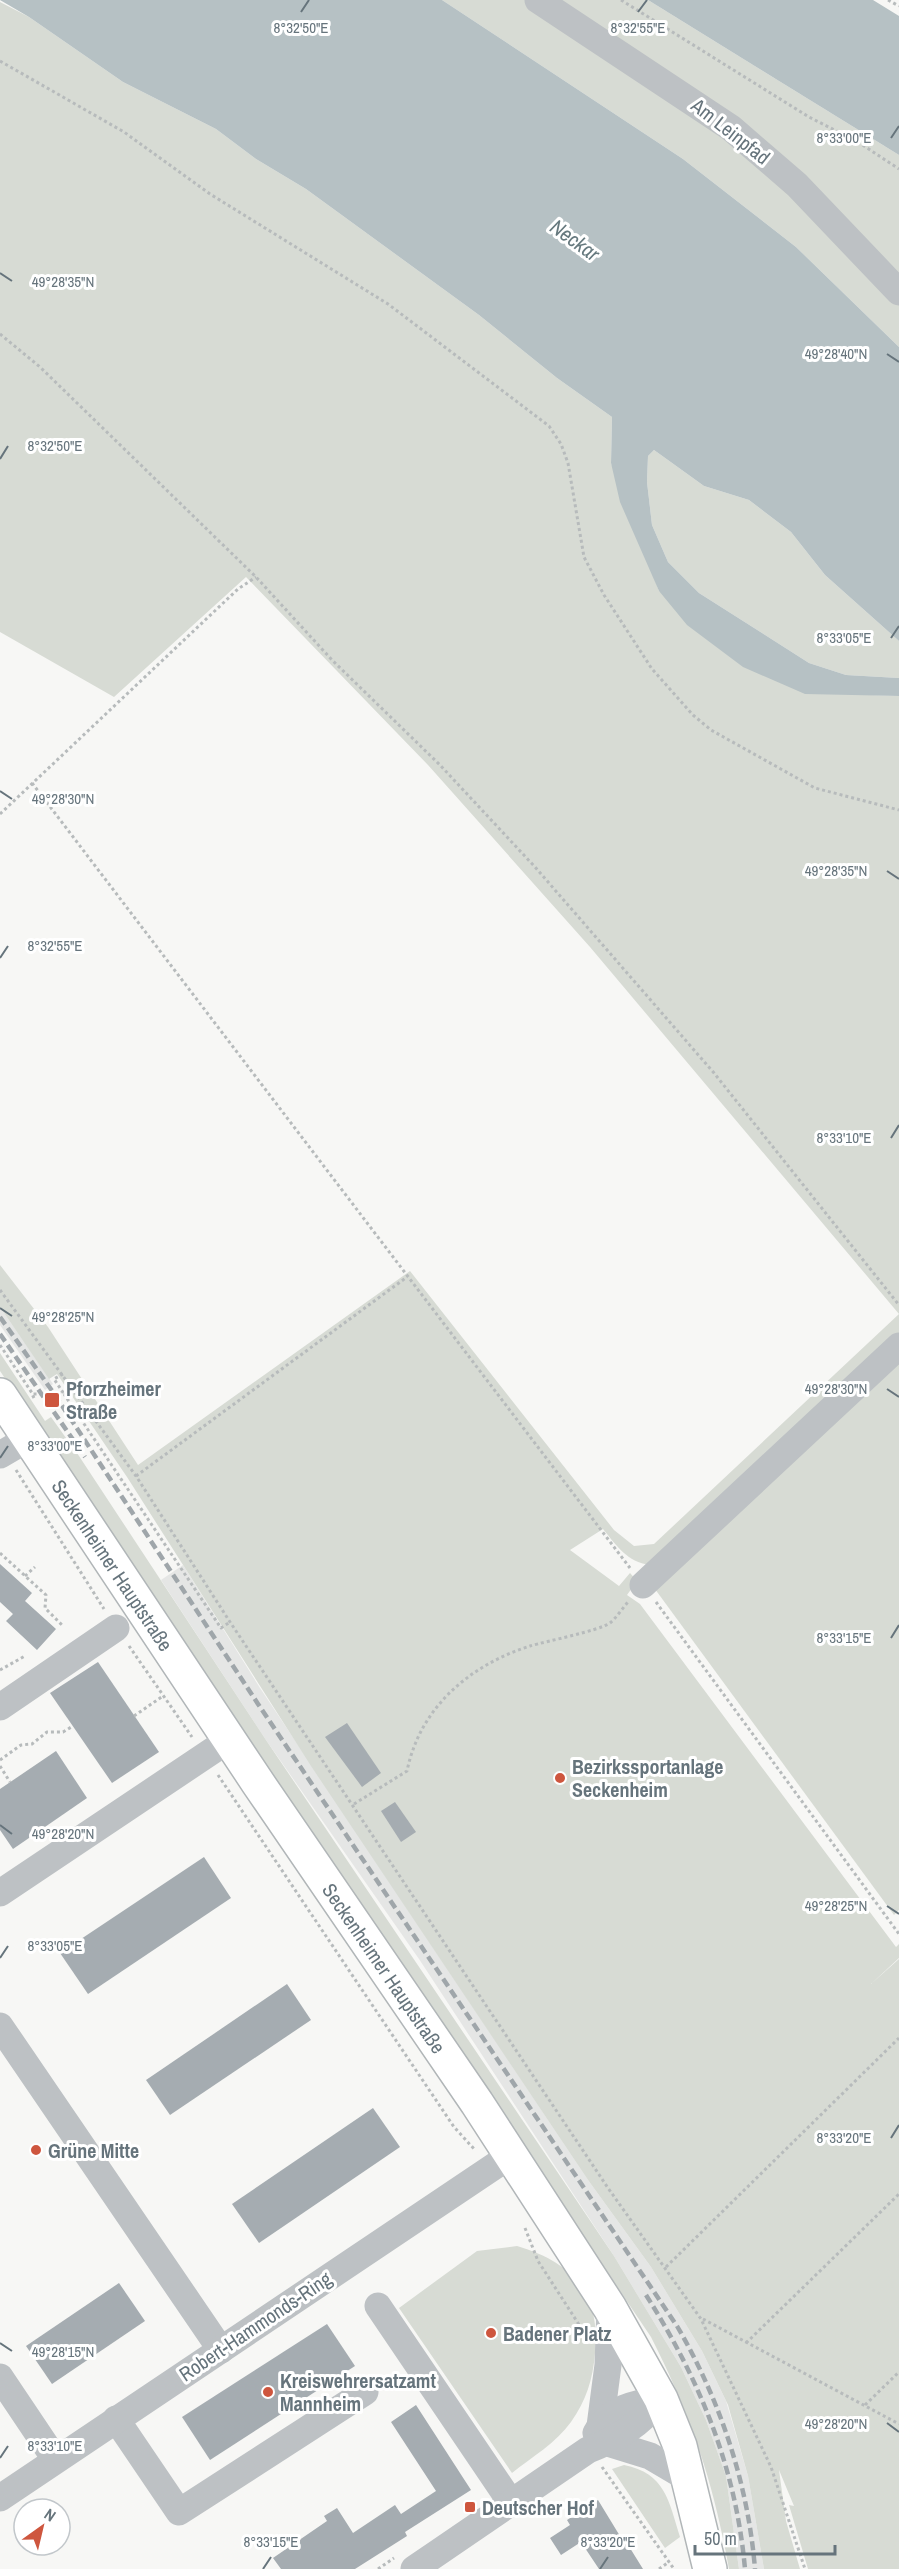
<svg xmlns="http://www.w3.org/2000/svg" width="899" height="2569" viewBox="0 0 899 2569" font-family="'Archivo Narrow',sans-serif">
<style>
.built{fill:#e5e6e5}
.green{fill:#d7dbd4}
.water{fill:#b6c1c4}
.building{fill:#a5acb1}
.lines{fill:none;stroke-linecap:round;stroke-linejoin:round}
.major-casing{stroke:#b1b6b8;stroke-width:36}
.path{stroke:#b7bbbc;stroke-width:3;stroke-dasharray:3 3;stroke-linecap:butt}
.minor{stroke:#bdc1c4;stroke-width:27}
.major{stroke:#fff;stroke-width:33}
.rail{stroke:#9fa6aa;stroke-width:4.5;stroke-dasharray:9 4.5;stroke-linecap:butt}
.ticks{fill:none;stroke:#66747c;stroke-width:2}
.poi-dot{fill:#ce563e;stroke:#fff;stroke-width:2}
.labels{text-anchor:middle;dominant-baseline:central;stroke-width:6;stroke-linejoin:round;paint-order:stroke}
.street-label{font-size:20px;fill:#66747c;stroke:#fff}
.poi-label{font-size:20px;font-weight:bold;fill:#66747c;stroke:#fff;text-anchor:start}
.water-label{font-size:21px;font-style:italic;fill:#66797e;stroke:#fff}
.ticks-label{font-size:15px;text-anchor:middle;fill:#66747c;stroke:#fff;stroke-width:6;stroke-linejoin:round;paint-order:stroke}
</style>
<rect width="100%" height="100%" fill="#f7f7f5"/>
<g class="built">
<path d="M 0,1307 L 53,1384 L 45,1390 L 0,1325 Z"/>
<path d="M 183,1565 L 260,1688 L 588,2180 L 651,2267 L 702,2351 L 726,2401 L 748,2476 L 764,2569 L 739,2569 L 726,2476 L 706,2420 L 681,2367 L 614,2256 L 419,1959 L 266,1740 L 161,1580 Z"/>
</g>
<g class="green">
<path d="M 442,0 L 525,0 L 714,124 L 899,297 L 899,347 L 796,247 L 683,159 Z"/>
<path d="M 544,0 L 648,0 L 899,155 L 899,285 L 846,228 Z"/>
<path d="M 0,2 L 29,17 L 123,82 L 216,129 L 256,159 L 306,189 L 479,315 L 557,378 L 612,417 L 611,463 L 659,591 L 870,695 L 899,696 L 899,1314 L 590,947 L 428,765 L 246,577 L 114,697 L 0,632 Z"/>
<path d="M 654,450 L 704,486 L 749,500 L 791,532 L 825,575 L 899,641 L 899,678 L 846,675 L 809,663 L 699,593 L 668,562 L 652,525 L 647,482 L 648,456 Z"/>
<path d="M 0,1265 L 48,1327 L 138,1465 L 410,1271 L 614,1530 L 634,1546 L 654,1544 L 899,1314 L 899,1339 L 650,1565 C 627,1562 617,1546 603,1529 L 570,1550 L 619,1586 L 630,1573 L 637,1581 L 627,1595 L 640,1604 L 896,1947 L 899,1944 L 899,1958 L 871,1984 L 899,1959 L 899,2569 L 808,2569 L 789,2505 L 794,2506 L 779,2470 L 786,2521 L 800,2569 L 764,2569 L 748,2476 L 728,2405 L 702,2351 L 651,2267 L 588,2180 L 311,1766 L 127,1477 L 57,1374 L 49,1379 L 0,1307 Z"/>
<path d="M 0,1353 L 45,1421 L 51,1417 L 79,1456 L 266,1740 L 614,2256 L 681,2367 L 706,2420 L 726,2476 L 739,2569 L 729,2569 C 713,2480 692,2418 651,2337 L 0,1371 Z"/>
<path d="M 899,1353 L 899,1910 L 894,1915 L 652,1585 Z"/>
<path d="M 517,2246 C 572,2262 601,2294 595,2353 C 593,2379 586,2401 571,2422 C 556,2443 532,2457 512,2473 L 399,2308 L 477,2251 Z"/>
<path d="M 624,2465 C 665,2473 669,2501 680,2537 L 665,2548 L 612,2469 Z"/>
</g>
<g class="water">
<path d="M 0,0 L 442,0 L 683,159 L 796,247 L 899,347 L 899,641 L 825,575 L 791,532 L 749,500 L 704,486 L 654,450 L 648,456 L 647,482 L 652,525 L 668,562 L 699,593 L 809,663 L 846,675 L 899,678 L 899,696 L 805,694 L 743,667 L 687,625 L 659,591 L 620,502 L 611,463 L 612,417 L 557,378 L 479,315 L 306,189 L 256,159 L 216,129 L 123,82 L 29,17 Z"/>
<path d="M 648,0 L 873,0 L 899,16 L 899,155 Z"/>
</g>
<g class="building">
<path d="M 0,1564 L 32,1593 L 25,1601 L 56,1629 L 37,1650 L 6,1621 L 13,1614 L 0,1602 Z"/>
<path d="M 98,1662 L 159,1752 L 112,1783 L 50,1693 Z"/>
<path d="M 347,1723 L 381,1773 L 362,1787 L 325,1737 Z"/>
<path d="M 56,1751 L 87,1798 L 13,1849 L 0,1830 L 0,1789 Z"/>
<path d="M 395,1802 L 416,1832 L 401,1842 L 381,1811 Z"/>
<path d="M 204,1857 L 231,1898 L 88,1994 L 60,1953 Z"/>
<path d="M 287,1984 L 311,2020 L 170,2115 L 146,2080 Z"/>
<path d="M 373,2108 L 400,2147 L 259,2243 L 232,2204 Z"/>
<path d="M 119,2283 L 145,2321 L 52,2384 L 26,2346 Z"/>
<path d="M 327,2324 L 355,2366 L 210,2460 L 182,2417 Z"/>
<path d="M 416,2405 L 471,2490 L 405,2532 L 407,2536 L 355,2569 L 281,2569 L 273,2558 L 327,2521 L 324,2516 L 337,2508 L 353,2533 L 395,2505 L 401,2514 L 436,2491 L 391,2422 Z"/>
<path d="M 598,2500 L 623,2541 L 625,2540 L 643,2569 L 599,2569 L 581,2542 L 561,2555 L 550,2538 L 570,2525 L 567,2520 Z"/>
</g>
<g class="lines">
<g class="major-casing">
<g id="major">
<path id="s1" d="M 0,1395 L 258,1783 L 477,2103 L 610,2308 L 661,2399 L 680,2446 L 710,2569"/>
</g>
</g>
<g class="path">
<path d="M 621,0 L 809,117 L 858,142 L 899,169"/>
<path d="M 888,0 L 899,6"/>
<path d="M 0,61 L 124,132 L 210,194 L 388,304 L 549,426 L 561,444 L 568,463 L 584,557 L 604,595 L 652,669 L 693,715 L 711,730 L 788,773 L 815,788 L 899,810"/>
<path d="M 0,334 L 40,367 L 256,577 L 332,660 L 440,765 L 535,867 L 714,1073 L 899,1305"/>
<path d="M 32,783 L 630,1568"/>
<path d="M 0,814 L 238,589 L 256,577"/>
<path d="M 0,1290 L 136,1476 L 230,1622 L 608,2188 L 701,2319 L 771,2467 L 805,2569"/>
<path d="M 0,1345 L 32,1393"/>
<path d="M 63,1374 L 54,1379 L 64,1394"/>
<path d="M 34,1398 L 32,1394 L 64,1394 L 221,1628 L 230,1622"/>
<path d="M 16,1470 L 104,1609"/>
<path d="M 136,1476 L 407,1277"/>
<path d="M 0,1553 L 46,1595 L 45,1608 L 62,1625"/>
<path d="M 25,1576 L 35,1567"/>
<path d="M 656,1602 L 899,1934"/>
<path d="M 129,1646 L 192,1737"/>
<path d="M 0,1670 L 25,1656"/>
<path d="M 134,1716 L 163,1696"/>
<path d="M 0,1760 L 21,1745 L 32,1744 L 47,1732 L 63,1732 L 73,1726"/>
<path d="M 0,1766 L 10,1782"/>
<path d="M 218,1775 L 454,2127 L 475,2150"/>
<path d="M 354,1804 L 407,1771 C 420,1707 470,1665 530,1646 C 547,1641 598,1631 610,1623 C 616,1618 622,1609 628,1602"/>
<path d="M 525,2228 L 538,2261 L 587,2337"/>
<path d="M 666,2267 L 899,2038"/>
<path d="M 703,2319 L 899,2424"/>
<path d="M 746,2343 L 899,2194"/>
<path d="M 865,2405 L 899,2372"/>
<path d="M 602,2467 L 674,2569"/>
<path d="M 378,2569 L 394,2558"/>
<path d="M 659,2569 L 669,2562"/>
</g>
<g class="minor">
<path d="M 538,0 L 731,128 L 797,185 L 899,292"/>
<path d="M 0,1455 L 29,1438"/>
<path d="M 643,1585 L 899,1346"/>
<path d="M 0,1707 L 116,1628"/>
<path d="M 0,1893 L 230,1739"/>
<path d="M 0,2026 L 221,2350"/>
<path d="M 378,2306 L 512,2504"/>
<path d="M 0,2377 L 55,2459"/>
<path d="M 116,2419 L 179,2512 L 365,2392"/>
<path d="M 600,2426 L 608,2365 L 610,2308"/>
<path d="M 596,2433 C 610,2408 635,2403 661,2399"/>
<path d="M 608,2443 L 650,2456 L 689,2479"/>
<path d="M 0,2498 L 511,2155"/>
<path d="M 414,2569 L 588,2450 C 618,2439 640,2424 661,2399"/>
</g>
<use href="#major" class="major"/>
<g class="rail">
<path d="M 0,1317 L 55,1395 L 258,1704 L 677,2326 C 720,2400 748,2483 755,2569"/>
<path d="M 0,1334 L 85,1457"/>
<path d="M 646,2295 C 700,2380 736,2468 745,2569"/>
</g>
</g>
<path class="ticks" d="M 301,12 L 309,0M 638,12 L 647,0M 891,138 L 899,126M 0,273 L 12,281M 887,354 L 899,362M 0,459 L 8,446M 891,638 L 899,626M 0,791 L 12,799M 887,871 L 899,879M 0,958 L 8,946M 891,1138 L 899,1125M 0,1308 L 12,1316M 887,1389 L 899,1397M 0,1458 L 8,1446M 891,1638 L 899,1625M 0,1825 L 12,1834M 887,1906 L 899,1914M 0,1958 L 8,1946M 891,2138 L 899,2125M 0,2343 L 12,2351M 887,2423 L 899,2432M 0,2458 L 8,2446M 263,2569 L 271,2557M 600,2569 L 608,2557"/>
<g class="poi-dot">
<rect x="44" y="1392" width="16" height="16" rx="3"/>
<circle cx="560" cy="1778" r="6"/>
<circle cx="36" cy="2150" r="6"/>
<circle cx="491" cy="2333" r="6"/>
<circle cx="268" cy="2392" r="6"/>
<rect x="464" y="2501" width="12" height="12" rx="3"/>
</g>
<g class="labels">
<g class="street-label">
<text transform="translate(731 131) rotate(38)">Am Leinpfad</text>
<text stroke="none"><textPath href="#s1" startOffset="204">Seckenheimer Hauptstraße</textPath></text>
<text stroke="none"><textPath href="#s1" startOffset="690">Seckenheimer Hauptstraße</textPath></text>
<text transform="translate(255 2326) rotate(-34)">Robert-Hammonds-Ring</text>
</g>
<g class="poi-label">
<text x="66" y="1388">Pforzheimer<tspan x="66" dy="23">Straße</tspan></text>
<text x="572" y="1766">Bezirkssportanlage<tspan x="572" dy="23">Seckenheim</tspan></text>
<text x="48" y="2150">Grüne Mitte</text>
<text x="503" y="2333">Badener Platz</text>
<text x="280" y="2380">Kreiswehrersatzamt<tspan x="280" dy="23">Mannheim</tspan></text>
<text x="482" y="2507">Deutscher Hof</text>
</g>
<g class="water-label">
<text transform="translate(575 240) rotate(36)">Neckar</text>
</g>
</g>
<g class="ticks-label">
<text x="301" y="33">8°32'50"E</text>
<text x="638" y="33">8°32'55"E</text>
<text x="844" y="143">8°33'00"E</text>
<text x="63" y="287">49°28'35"N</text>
<text x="836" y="359">49°28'40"N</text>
<text x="55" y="451">8°32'50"E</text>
<text x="844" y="643">8°33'05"E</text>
<text x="63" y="804">49°28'30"N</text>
<text x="836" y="876">49°28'35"N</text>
<text x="55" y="951">8°32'55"E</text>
<text x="844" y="1143">8°33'10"E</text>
<text x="63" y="1322">49°28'25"N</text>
<text x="836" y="1394">49°28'30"N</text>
<text x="55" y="1451">8°33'00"E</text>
<text x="844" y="1643">8°33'15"E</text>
<text x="63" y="1839">49°28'20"N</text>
<text x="836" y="1911">49°28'25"N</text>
<text x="55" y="1951">8°33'05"E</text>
<text x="844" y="2143">8°33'20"E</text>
<text x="63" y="2357">49°28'15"N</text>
<text x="836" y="2429">49°28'20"N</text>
<text x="55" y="2451">8°33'10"E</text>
<text x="271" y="2547">8°33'15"E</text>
<text x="608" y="2547">8°33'20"E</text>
</g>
<g transform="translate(42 2527) rotate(34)"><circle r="28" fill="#ffffff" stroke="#c2c7cb" stroke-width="1.5"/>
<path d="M0-4.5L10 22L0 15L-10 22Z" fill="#ce563e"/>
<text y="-9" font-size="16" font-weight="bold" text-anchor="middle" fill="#66747c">N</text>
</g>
<path d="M695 2545v9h140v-9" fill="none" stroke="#66747c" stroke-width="3"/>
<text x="704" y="2545" font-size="18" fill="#66747c" stroke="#ffffff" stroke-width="4.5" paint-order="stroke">50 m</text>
</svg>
